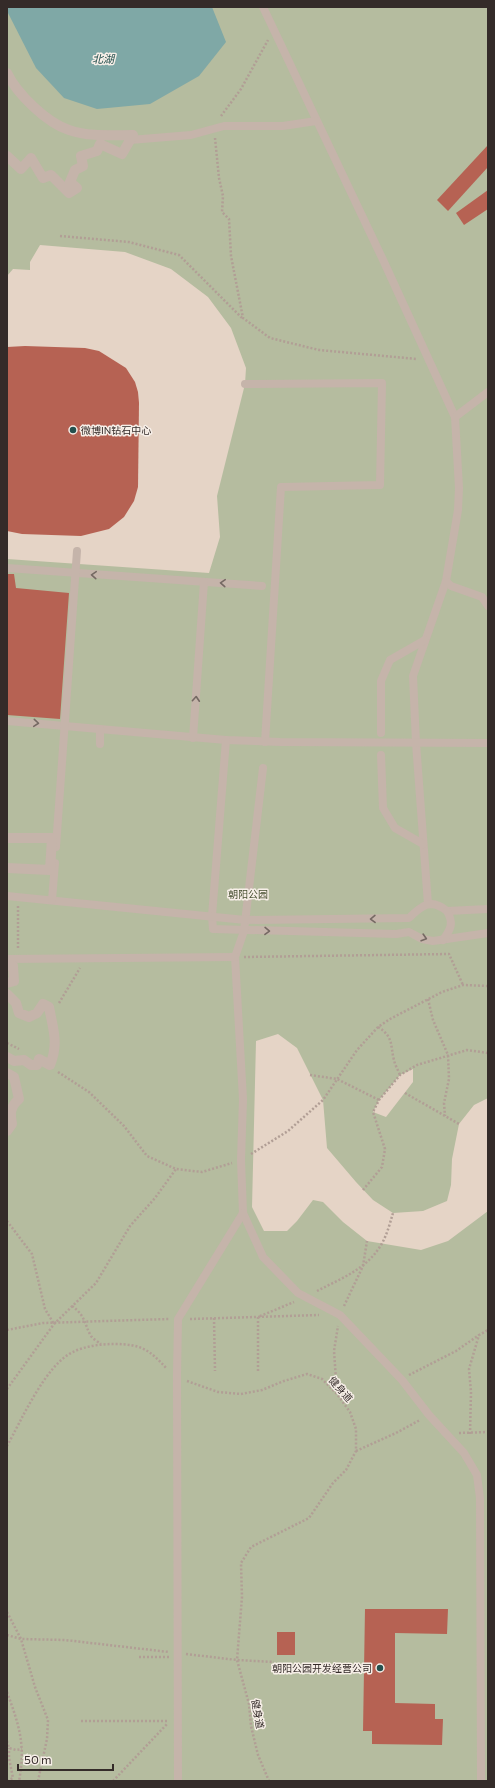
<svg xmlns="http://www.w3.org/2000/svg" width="495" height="1788" viewBox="0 0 495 1788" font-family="Commissioner,'Noto Sans SC',sans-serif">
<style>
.green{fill:#b5bc9f}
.plaza{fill:#e5d4c6}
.water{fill:#7fa8a6}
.building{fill:#b66253}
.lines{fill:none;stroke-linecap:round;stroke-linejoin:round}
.path{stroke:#b19e95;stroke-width:2.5;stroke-dasharray:2 2;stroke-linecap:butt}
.service{stroke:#c5b4aa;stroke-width:8}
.pedestrian{stroke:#c5b4aa;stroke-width:10}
.oneway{stroke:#756963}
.poi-dot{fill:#24504e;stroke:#f7efe8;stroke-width:1.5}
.labels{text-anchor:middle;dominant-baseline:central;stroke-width:3;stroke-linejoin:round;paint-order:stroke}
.poi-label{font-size:10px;fill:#342b29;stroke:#f7efe8;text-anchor:start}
.park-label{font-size:10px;fill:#464f30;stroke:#f7efe8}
.street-label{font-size:10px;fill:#342b29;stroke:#f7efe8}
.water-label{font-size:11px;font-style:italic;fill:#24504e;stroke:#f7efe8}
</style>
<rect width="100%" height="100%" fill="#efe5dd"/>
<rect class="green" x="7" y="7" width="481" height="1774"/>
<g class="plaza">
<path d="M 40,245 L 125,252 L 171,269 L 208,297 L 231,328 L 246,368 L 245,384 L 217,496 L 220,537 L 209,573 L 7,559 L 7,276 L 13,269 L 30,270 L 30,262 Z"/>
<path d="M 278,1034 L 297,1048 L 323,1100 L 327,1148 L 356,1182 L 373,1200 L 393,1213 L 423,1211 L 447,1201 L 451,1185 L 452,1159 L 459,1124 L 474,1105 L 488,1098 L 488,1211 L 448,1241 L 421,1250 L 367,1241 L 343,1222 L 323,1202 L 313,1200 L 297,1221 L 287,1231 L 264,1231 L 252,1207 L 256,1041 Z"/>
<path d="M 413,1069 L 413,1082 L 386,1117 L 373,1112 L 379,1100 L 400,1075 Z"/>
</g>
<path class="water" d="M 7,7 L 212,7 L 226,42 L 199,76 L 150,104 L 97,109 L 64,98 L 36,68 L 7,11 Z"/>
<g class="building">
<path d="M 488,145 L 488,167 L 448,211 L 437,200 Z"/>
<path d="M 488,190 L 488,209 L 464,225 L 456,213 Z"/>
<path d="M 25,346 L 85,348 L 99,351 L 126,368 L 135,382 L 138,392 L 139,403 L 138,487 L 134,501 L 124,517 L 109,529 L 81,536 L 22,534 L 7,531 L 7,347 Z"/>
<path d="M 7,574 L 14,574 L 16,588 L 69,593 L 60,719 L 7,715 Z"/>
<path d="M 365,1609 L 448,1609 L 447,1634 L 395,1633 L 395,1703 L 435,1704 L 435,1719 L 443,1719 L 442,1745 L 372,1744 L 372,1731 L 363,1731 Z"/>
<rect x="277" y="1632" width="18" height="23"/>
</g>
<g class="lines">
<g class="path">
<path d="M 221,116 L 241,89 L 268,40"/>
<path d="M 215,138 L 219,178 L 223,196 L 222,212 L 229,219 L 231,256 L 243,318 L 270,338 L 319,350 L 417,359"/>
<path d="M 60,236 L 129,242 L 179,255 L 242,318"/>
<path d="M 18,906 L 18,949"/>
<path d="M 244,957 L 449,954 L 463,985"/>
<path d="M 428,999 L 433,1020 L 448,1055 L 449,1079 L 444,1103 L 445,1116"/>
<path d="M 59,1003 L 80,968"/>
<path d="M 378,1027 C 394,1037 390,1045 394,1060 C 395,1065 398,1070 400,1075"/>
<path d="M 7,1043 L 19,1049"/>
<path d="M 58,1072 L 89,1092 L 124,1126 L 147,1156 L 176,1169 L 202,1172 L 232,1163"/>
<path d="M 310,1075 L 337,1079 L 379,1100"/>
<path d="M 405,1093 L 459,1124"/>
<path d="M 251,1154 L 288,1131 L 323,1100 L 357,1050 L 378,1027 L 390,1019 L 442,992 L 463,985 L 488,986"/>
<path d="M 363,1190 L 382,1167 L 385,1149 L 373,1112 L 379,1100 L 400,1075 L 417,1065 L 467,1050 L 488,1053"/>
<path d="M 7,1221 L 32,1254 L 45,1309 L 54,1324"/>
<path d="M 317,1291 C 340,1279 367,1269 381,1245 C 387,1235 390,1223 393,1213"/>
<path d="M 72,1306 C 86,1316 84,1324 91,1336 C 93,1339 98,1342 101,1344"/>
<path d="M 344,1306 L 363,1266 L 367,1241"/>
<path d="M 214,1318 L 215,1371"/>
<path d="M 190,1319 L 319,1315"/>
<path d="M 7,1330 L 43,1323 L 169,1319"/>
<path d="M 258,1371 L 258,1317 L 294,1302"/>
<path d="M 409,1375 L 456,1351 L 479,1335"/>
<path d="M 187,1381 L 218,1392 L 241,1394 L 262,1390 L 284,1381 L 307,1374 L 322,1379 L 337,1394 L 350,1412 L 356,1429 L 356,1451 L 346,1470 L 333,1483 L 309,1518 L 251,1547 L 241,1563 L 242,1597 L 237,1660 L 249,1704 L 251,1726 L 258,1755 L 269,1781"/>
<path d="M 7,1389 L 54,1324 L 96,1283 L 130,1226 L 155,1198 L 176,1169"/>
<path d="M 337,1394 L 334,1351 L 338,1326"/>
<path d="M 459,1433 L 488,1432"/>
<path d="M 470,1434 L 471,1392 L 469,1369 L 479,1335 L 488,1330"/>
<path d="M 7,1446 C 21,1421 46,1364 73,1352 C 85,1346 101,1344 115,1344 C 141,1344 150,1350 167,1369"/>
<path d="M 356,1451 L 396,1433 L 420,1420"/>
<path d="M 7,1612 L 21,1639 L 35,1687 L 48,1720 L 47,1739 L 38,1781"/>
<path d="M 7,1635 L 21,1639 L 65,1640 L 169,1652"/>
<path d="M 186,1654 L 237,1660 L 274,1662"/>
<path d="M 139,1657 L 170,1657"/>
<path d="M 7,1692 C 19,1725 26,1745 19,1781"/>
<path d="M 81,1721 L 169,1721"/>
<path d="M 7,1741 L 9,1748 L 16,1750 L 22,1749"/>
<path d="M 7,1781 L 13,1778 L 9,1758 L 9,1748"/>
<path d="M 113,1781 L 168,1723"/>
</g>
<g class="service">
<path d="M 263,7 L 384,262 L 455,417 L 459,488 L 458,510 L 446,581 L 413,676 L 416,743 L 428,904"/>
<path d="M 130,140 L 191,135 L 224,126 L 283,126 L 316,121"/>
<path d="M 245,384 L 382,383 L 380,485 L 281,487 L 265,742"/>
<path d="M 455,417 L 488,392"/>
<path d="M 7,568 L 262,586"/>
<path d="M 446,581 L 451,586 L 482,597 L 488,606"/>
<path d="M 7,721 L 226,740 L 280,742 L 488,743"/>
<path d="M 381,733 L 381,681 L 390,660 L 425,640"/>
<path d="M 193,738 L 204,582"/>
<path d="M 226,740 L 212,916 L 213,929 L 396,934 L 409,932 L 422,939 L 433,941 L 488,933"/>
<path d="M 100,744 L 100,729"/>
<path d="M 381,755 L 383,808 L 395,828 L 423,844"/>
<path d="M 263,768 L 244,931 L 235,957 L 243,1099 L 241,1160 L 243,1213 L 263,1257 L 298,1293 L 340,1315 L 402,1380 L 429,1415 L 464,1453 L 477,1475 L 480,1498 L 481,1781"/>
<path d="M 56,847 L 77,551"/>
<path d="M 7,896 L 245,920 L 409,918 C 422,905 431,898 447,911 L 488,909"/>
<path d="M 52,900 L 55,863"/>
<path d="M 443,940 C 451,929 454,923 447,911"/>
<path d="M 7,959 L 235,957"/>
<path d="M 178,1781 L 177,1375 L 178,1319 L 243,1213"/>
</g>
<g class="pedestrian">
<path d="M 7,73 C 17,94 47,123 69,130 C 89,137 112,135 133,135 L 122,154 L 100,144 L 97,151 L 81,156 L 83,166 L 75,170 L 70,182 L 77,188 L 69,193 L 51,175 L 43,178 L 31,158 L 21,169 L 7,156"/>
<path d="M 7,838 L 52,838 L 50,870 L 7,868"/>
<path d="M 7,966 L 13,966 L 14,981 L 7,983"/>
<path d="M 7,994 L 16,1003 L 19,1013 L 29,1017 L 37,1013 L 43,1004 L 49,1007 C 53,1029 59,1043 50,1065 L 39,1059 L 37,1065 L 31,1065 L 24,1060 L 14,1061 L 7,1057"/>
<path d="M 7,1073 L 14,1077 L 19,1099 C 10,1107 10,1113 12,1124 L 7,1131"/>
</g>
</g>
<defs><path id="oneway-chevron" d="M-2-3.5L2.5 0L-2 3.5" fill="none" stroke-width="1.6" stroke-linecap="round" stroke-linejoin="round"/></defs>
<g class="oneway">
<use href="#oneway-chevron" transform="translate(94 575) rotate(-176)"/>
<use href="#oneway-chevron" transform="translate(223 583) rotate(-176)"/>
<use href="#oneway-chevron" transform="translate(196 699) rotate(-86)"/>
<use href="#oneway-chevron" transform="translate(36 723) rotate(5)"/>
<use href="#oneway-chevron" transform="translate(373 919) rotate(179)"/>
<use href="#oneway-chevron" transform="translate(267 931) rotate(1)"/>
<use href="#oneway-chevron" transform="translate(424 938) rotate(17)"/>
</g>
<g class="poi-dot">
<circle cx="73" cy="430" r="4"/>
<circle cx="380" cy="1668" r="4"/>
</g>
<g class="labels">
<g class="poi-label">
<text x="81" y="430">微博IN钻石中心</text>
<text x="372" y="1668" text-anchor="end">朝阳公园开发经营公司</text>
</g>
<g class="park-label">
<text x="248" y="894">朝阳公园</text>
</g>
<g class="street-label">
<text transform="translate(341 1389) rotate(48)">健身道</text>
<text transform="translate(258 1714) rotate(80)">健身道</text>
</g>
<g class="water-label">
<text x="103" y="58">北湖</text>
</g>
</g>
<rect width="495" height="1788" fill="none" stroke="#342b29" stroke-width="16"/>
<path d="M18 1764v6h95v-6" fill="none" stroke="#342b29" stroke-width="2"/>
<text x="24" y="1764" font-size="12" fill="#342b29" stroke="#f7efe8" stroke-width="3" paint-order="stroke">50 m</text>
</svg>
